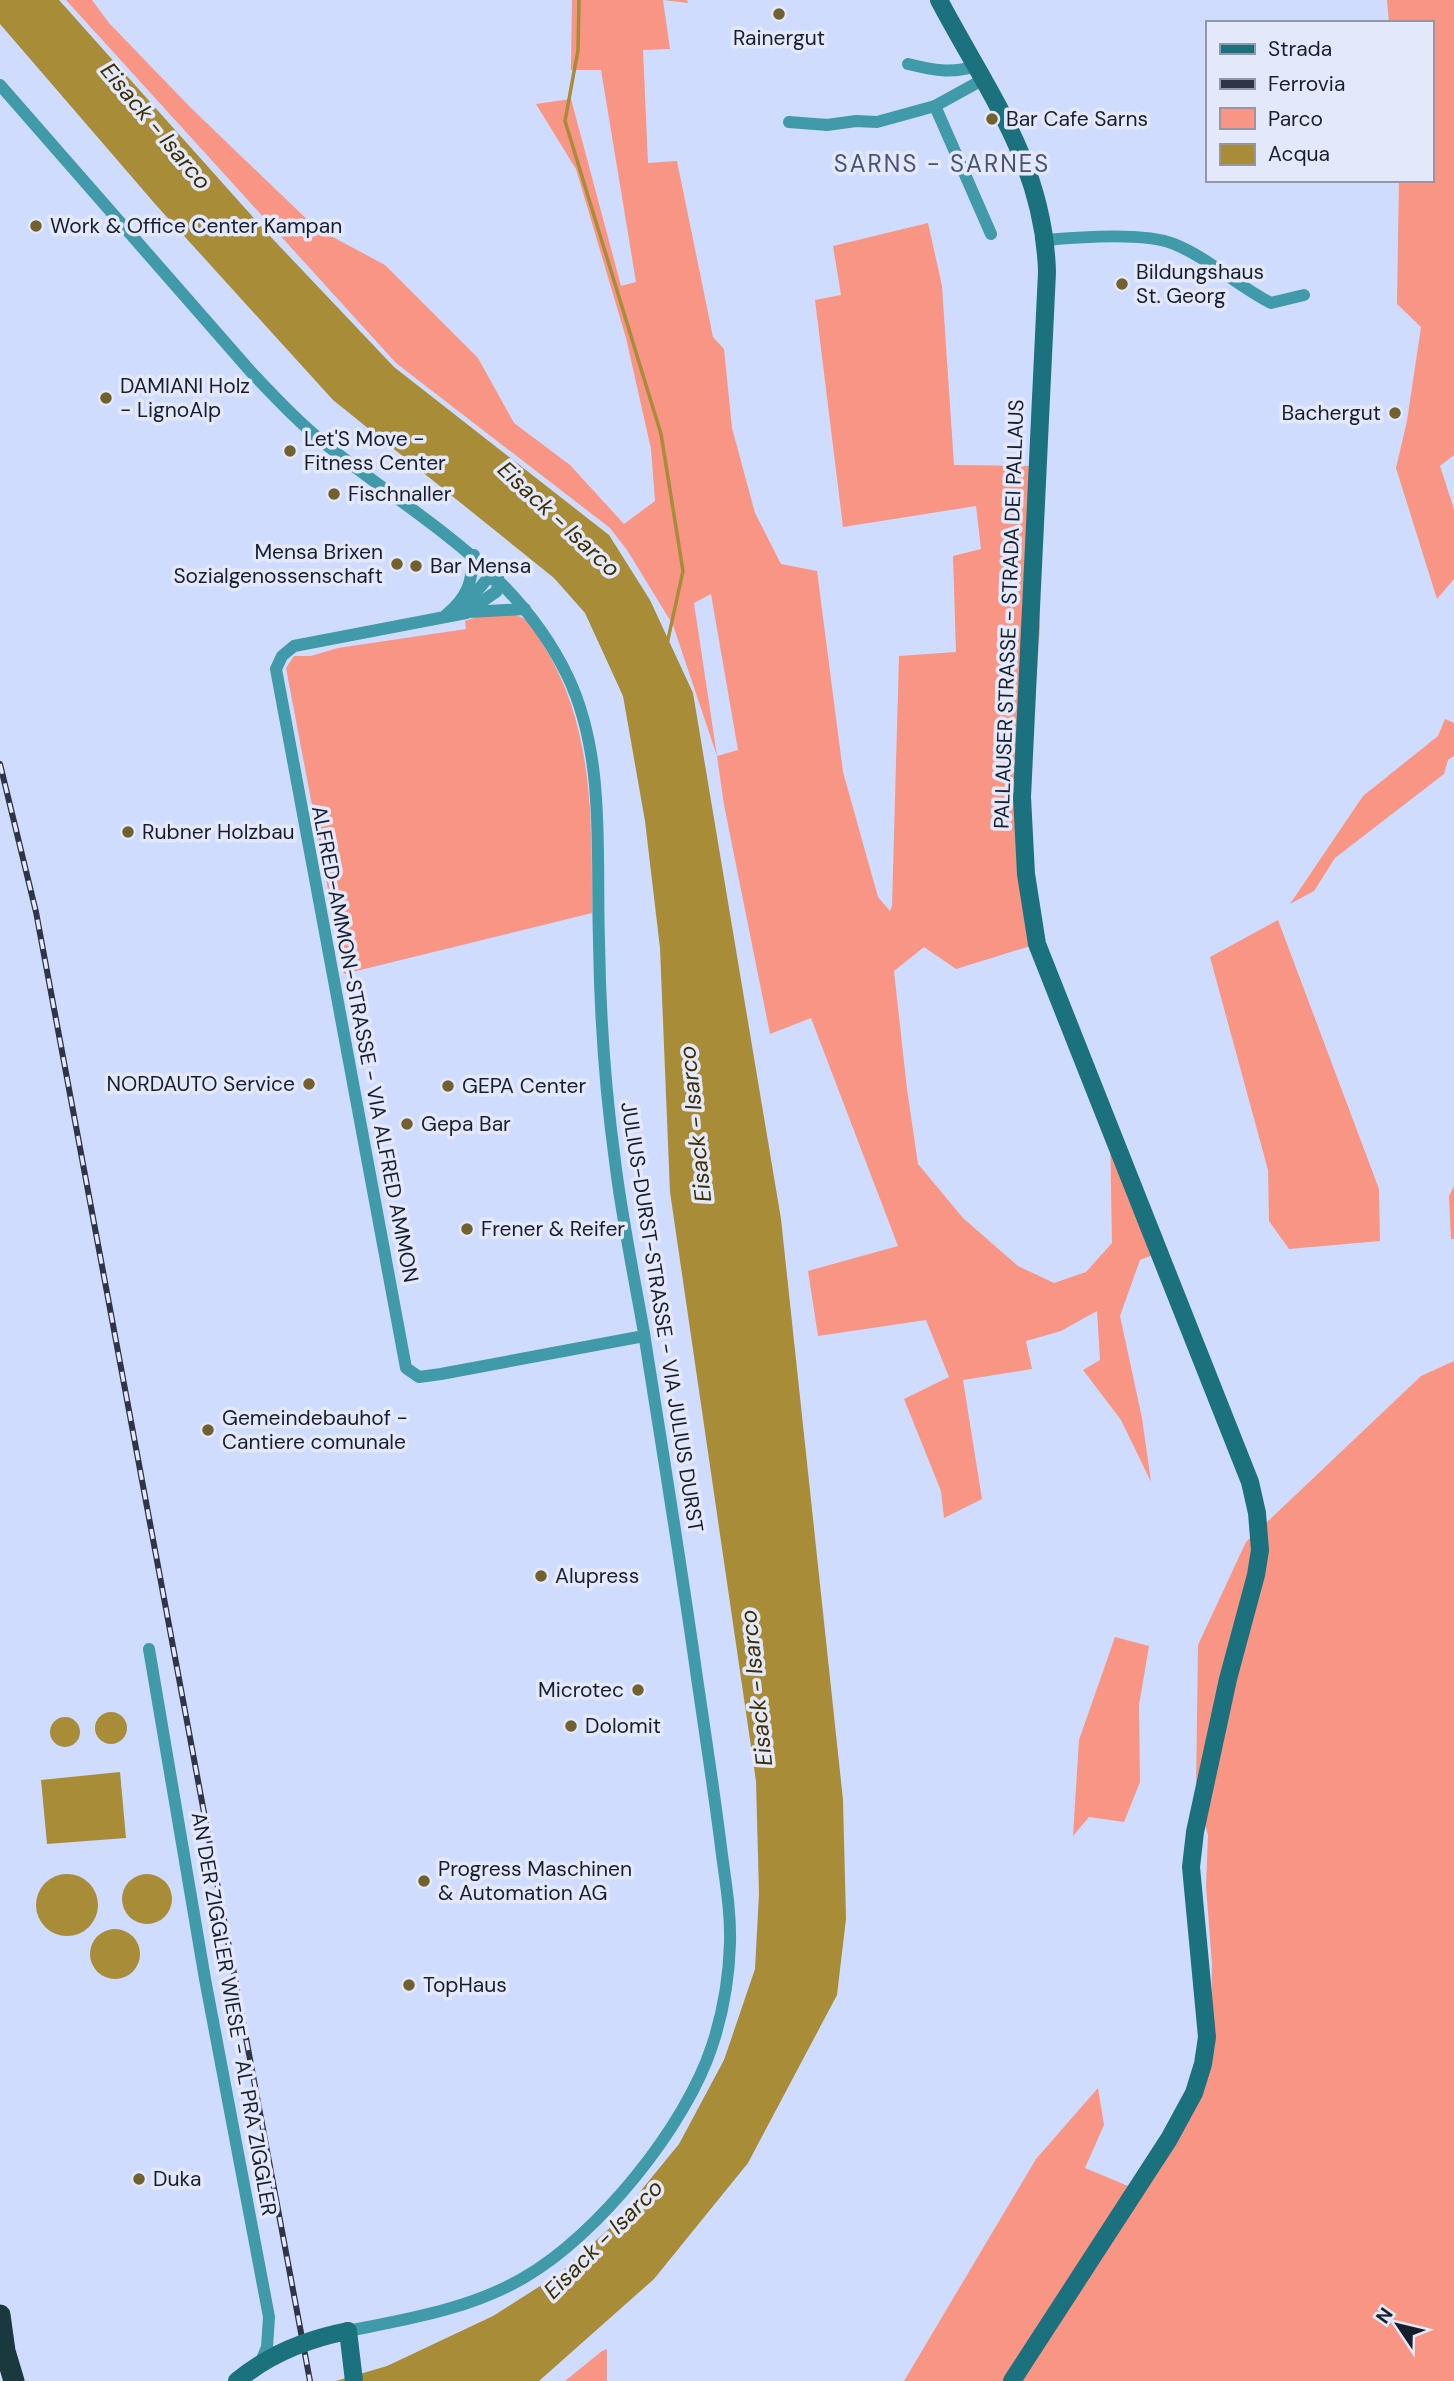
<svg xmlns="http://www.w3.org/2000/svg" width="1454" height="2381" viewBox="0 0 1454 2381" font-family="'DM Sans',sans-serif">
<style>
.green{fill:#f99584;fill-rule:evenodd}
.water{fill:#a88c38}
.lines{fill:none;stroke-linecap:round;stroke-linejoin:round}
.stream{stroke:#a88c38;stroke-width:3.5}
.street{stroke:#409aa9;stroke-width:12}
.secondary{stroke:#1c717e;stroke-width:18}
.highway{stroke:#19393f;stroke-width:21}
.rail-casing{stroke:#2f3546;stroke-width:6}
.rail{stroke:#e3e9fa;stroke-width:3.5;stroke-dasharray:10;stroke-linecap:butt}
.secondary-bridge{stroke:#1c717e;stroke-width:18}
.poi-dot{fill:#72612f;stroke:#e3e9fa;stroke-width:2.5}
.labels{text-anchor:middle;dominant-baseline:central;stroke-width:7;stroke-linejoin:round;paint-order:stroke}
.poi-label{font-size:21px;fill:#191e2d;stroke:#e3e9fa;text-anchor:start}
.street-label{font-size:21px;fill:#191e2d;stroke:#e3e9fa}
.water-label{font-size:23px;font-style:italic;fill:#3d2e00;stroke:#e3e9fa}
.quarter-label{font-size:24px;letter-spacing:2px;fill:#485376;stroke:#e3e9fa}
</style>
<rect width="100%" height="100%" fill="#d0dcfd"/>
<g class="green">
<path d="M 66,0 L 92,0 L 109,23 L 191,108 L 316,228 L 385,265 L 478,358 L 514,423 L 570,465 L 624,524 L 655,501 L 651,449 L 626,338 L 576,169 L 536,104 L 571,99 L 621,286 L 636,282 L 601,70 L 571,70 L 572,0 L 687,0 L 688,3 L 663,0 L 670,49 L 643,50 L 648,163 L 677,161 L 713,337 L 724,349 L 732,428 L 755,513 L 781,564 L 817,571 L 843,772 L 878,897 L 890,911 L 892,906 L 899,656 L 956,652 L 953,556 L 981,549 L 976,506 L 843,527 L 815,300 L 841,295 L 833,246 L 928,223 L 942,286 L 954,465 L 1037,466 L 1035,510 L 1040,628 L 1027,814 L 1037,944 L 956,969 L 924,947 L 894,971 L 907,1089 L 918,1164 L 963,1218 L 1018,1266 L 1054,1283 L 1086,1272 L 1112,1243 L 1110,1128 L 1148,1226 L 1168,1249 L 1140,1260 L 1120,1316 L 1142,1418 L 1151,1482 L 1121,1420 L 1083,1370 L 1100,1360 L 1097,1311 L 1061,1331 L 1026,1341 L 1032,1369 L 963,1380 L 982,1499 L 944,1518 L 941,1491 L 904,1399 L 949,1377 L 926,1320 L 818,1336 L 808,1271 L 898,1246 L 811,1018 L 770,1034 L 724,805 L 717,756 L 673,625 L 627,550 L 610,528 L 396,363 ZM 711,594 L 738,750 L 717,756 L 694,603 Z"/>
<path d="M 1387,0 L 1454,0 L 1454,455 L 1440,466 L 1454,509 L 1454,579 L 1437,599 L 1396,468 L 1407,421 L 1421,327 L 1397,304 L 1399,180 L 1431,180 L 1431,23 L 1389,23 Z"/>
<path d="M 489,613 C 501,613 516,613 526,620 C 534,626 539,638 544,646 C 594,727 592,822 592,913 L 344,974 L 286,668 L 294,656 L 311,656 L 338,648 L 466,629 L 465,621 Z"/>
<path d="M 1445,719 L 1454,723 L 1454,756 L 1448,760 L 1444,774 L 1335,858 L 1314,891 L 1290,904 L 1363,796 L 1438,736 Z"/>
<path d="M 1278,920 L 1379,1189 L 1380,1241 L 1289,1249 L 1269,1221 L 1268,1170 L 1210,957 Z"/>
<path d="M 1454,1186 L 1454,1239 L 1451,1239 L 1449,1196 Z"/>
<path d="M 1454,1361 L 1454,2381 L 904,2381 L 1036,2159 L 1098,2088 L 1104,2125 L 1085,2168 L 1133,2188 L 1191,2092 L 1211,2033 L 1212,1965 L 1206,1886 L 1208,1835 L 1196,1791 L 1198,1645 L 1246,1542 L 1421,1376 Z"/>
<path d="M 1115,1637 L 1149,1646 L 1139,1705 L 1140,1782 L 1124,1822 L 1089,1817 L 1073,1836 L 1079,1740 Z"/>
<path d="M 607,2349 L 607,2381 L 565,2381 L 602,2351 Z"/>
</g>
<g class="water">
<path d="M 0,0 L 59,0 L 268,234 L 394,367 L 609,535 L 650,600 L 693,693 L 781,1219 L 843,1800 L 846,1919 L 837,1995 L 748,2163 L 654,2279 L 539,2381 L 336,2381 L 387,2366 L 493,2316 L 559,2274 L 612,2226 L 679,2144 L 724,2060 L 755,1969 L 759,1894 L 756,1781 L 670,1192 L 660,948 L 645,821 L 623,696 L 585,613 L 554,578 L 333,400 L 156,205 L 0,24 Z"/>
<circle cx="111" cy="1728" r="16"/>
<circle cx="65" cy="1732" r="15"/>
<path d="M 120,1772 L 126,1838 L 47,1844 L 41,1780 Z"/>
<circle cx="67" cy="1905" r="31"/>
<circle cx="147" cy="1899" r="25"/>
<circle cx="115" cy="1954" r="25"/>
</g>
<g class="lines">
<path class="stream" d="M 579,0 L 578,50 L 565,121 L 661,434 L 683,571 L 667,644"/>
<g class="street">
<path d="M 908,64 C 933,70 951,74 976,66"/>
<path d="M 0,85 L 252,373 C 277,399 300,424 328,446 C 417,518 516,568 568,677 C 606,757 596,854 599,941 C 600,1014 605,1088 615,1161 C 622,1219 634,1276 644,1333 C 662,1448 681,1563 697,1678 C 705,1732 713,1785 720,1839 C 724,1874 731,1908 730,1943 C 729,1978 723,2013 712,2046 C 686,2126 598,2235 525,2277 C 471,2309 408,2319 348,2331"/>
<path d="M 935,106 L 991,234"/>
<path d="M 789,122 L 827,125 L 856,121 L 877,122 L 935,106 L 984,79"/>
<path d="M 1046,240 C 1079,237 1145,232 1174,244 C 1209,258 1237,286 1271,303 L 1304,295"/>
<path d="M 498,579 L 497,591 L 466,613 L 294,646 L 282,656 L 276,669 L 406,1368 L 419,1377 L 441,1374 L 644,1336"/>
<path d="M 463,602 L 473,596 L 487,579 L 498,579"/>
<path d="M 469,612 L 525,609"/>
<path d="M 446,615 C 469,596 471,583 474,555"/>
<path d="M 149,1649 L 205,1979 L 269,2317 L 267,2347 L 260,2364"/>
</g>
<g class="secondary">
<path d="M 939,0 C 987,91 1044,164 1047,272 L 1022,797 L 1026,874 L 1037,944 L 1250,1482 L 1257,1513 L 1260,1550 L 1256,1575 L 1228,1679 L 1195,1832 L 1191,1867 L 1207,2037 L 1203,2064 L 1194,2093 L 1169,2139 L 1012,2381"/>
<path d="M 348,2331 L 354,2381"/>
</g>
<path class="highway" d="M 0,2315 L 5,2351 L 14,2381"/>
<g class="rail-casing">
<path id="rail" d="M 0,764 L 36,912 L 310,2381"/>
</g>
<use href="#rail" class="rail"/>
<path class="secondary-bridge" d="M 237,2381 C 269,2354 307,2339 348,2331"/>
</g>
<g class="poi-dot">
<circle cx="779" cy="14" r="7"/>
<circle cx="992" cy="119" r="7"/>
<circle cx="36" cy="226" r="7"/>
<circle cx="1122" cy="284" r="7"/>
<circle cx="106" cy="398" r="7"/>
<circle cx="1395" cy="413" r="7"/>
<circle cx="290" cy="451" r="7"/>
<circle cx="334" cy="494" r="7"/>
<circle cx="397" cy="564" r="7"/>
<circle cx="416" cy="566" r="7"/>
<circle cx="128" cy="832" r="7"/>
<circle cx="309" cy="1084" r="7"/>
<circle cx="448" cy="1086" r="7"/>
<circle cx="407" cy="1124" r="7"/>
<circle cx="467" cy="1229" r="7"/>
<circle cx="208" cy="1430" r="7"/>
<circle cx="541" cy="1576" r="7"/>
<circle cx="638" cy="1690" r="7"/>
<circle cx="571" cy="1726" r="7"/>
<circle cx="424" cy="1881" r="7"/>
<circle cx="409" cy="1985" r="7"/>
<circle cx="139" cy="2179" r="7"/>
</g>
<g class="labels">
<g class="poi-label">
<text x="779" y="38" text-anchor="middle">Rainergut</text>
<text x="1006" y="119">Bar Cafe Sarns</text>
<text x="50" y="226">Work &amp; Office Center Kampan</text>
<text x="1136" y="272">Bildungshaus<tspan x="1136" dy="24">St. Georg</tspan></text>
<text x="120" y="386">DAMIANI Holz<tspan x="120" dy="24">- LignoAlp</tspan></text>
<text x="1381" y="413" text-anchor="end">Bachergut</text>
<text x="304" y="439">Let'S Move -<tspan x="304" dy="24">Fitness Center</tspan></text>
<text x="348" y="494">Fischnaller</text>
<text x="383" y="552" text-anchor="end">Mensa Brixen<tspan x="383" dy="24">Sozialgenossenschaft</tspan></text>
<text x="430" y="566">Bar Mensa</text>
<text x="142" y="832">Rubner Holzbau</text>
<text x="295" y="1084" text-anchor="end">NORDAUTO Service</text>
<text x="462" y="1086">GEPA Center</text>
<text x="421" y="1124">Gepa Bar</text>
<text x="481" y="1229">Frener &amp; Reifer</text>
<text x="222" y="1418">Gemeindebauhof -<tspan x="222" dy="24">Cantiere comunale</tspan></text>
<text x="555" y="1576">Alupress</text>
<text x="624" y="1690" text-anchor="end">Microtec</text>
<text x="585" y="1726">Dolomit</text>
<text x="438" y="1869">Progress Maschinen<tspan x="438" dy="24">&amp; Automation AG</tspan></text>
<text x="423" y="1985">TopHaus</text>
<text x="153" y="2179">Duka</text>
</g>
<g class="street-label">
<text transform="translate(1009 614) rotate(-88)">PALLAUSER STRASSE - STRADA DEI PALLAUS</text>
<text transform="translate(365 1044) rotate(79)">ALFRED-AMMON-STRASSE - VIA ALFRED AMMON</text>
<text transform="translate(662 1317) rotate(81)">JULIUS-DURST-STRASSE - VIA JULIUS DURST</text>
<text transform="translate(234 2014) rotate(80)">AN DER ZIGGLER WIESE - AL PRA ZIGGLER</text>
</g>
<g class="water-label">
<text transform="translate(156 126) rotate(50)">Eisack - Isarco</text>
<text transform="translate(559 519) rotate(43)">Eisack - Isarco</text>
<text transform="translate(695 1124) rotate(-96)">Eisack - Isarco</text>
<text transform="translate(756 1688) rotate(-96)">Eisack - Isarco</text>
<text transform="translate(603 2239) rotate(-45)">Eisack - Isarco</text>
</g>
<g class="quarter-label">
<text x="942" y="163">SARNS - SARNES</text>
</g>
</g>
<rect x="1206" y="21" width="228" height="161" fill="#e3e9fa" stroke="#9298a8" stroke-width="2"/>
<rect x="1220" y="44" width="35" height="10" fill="#1c717e" stroke="#9298a8" stroke-width="2"/>
<text x="1268" y="56" font-size="21" fill="#191e2d">Strada</text>
<rect x="1220" y="79" width="35" height="10" fill="#2f3546" stroke="#9298a8" stroke-width="2"/>
<text x="1268" y="91" font-size="21" fill="#191e2d">Ferrovia</text>
<rect x="1220" y="108" width="35" height="21" fill="#f99584" stroke="#9298a8" stroke-width="2"/>
<text x="1268" y="126" font-size="21" fill="#191e2d">Parco</text>
<rect x="1220" y="144" width="35" height="21" fill="#a88c38" stroke="#9298a8" stroke-width="2"/>
<text x="1268" y="161" font-size="21" fill="#191e2d">Acqua</text>
<g transform="translate(1398 2325) rotate(305)" stroke="#e3e9fa" stroke-width="5" paint-order="stroke">
<path d="M0-5L12 26L0 18L-12 26Z" fill="#191e2d"/>
<text y="-10" font-size="19" font-weight="bold" text-anchor="middle" fill="#191e2d">N</text>
</g>
</svg>
